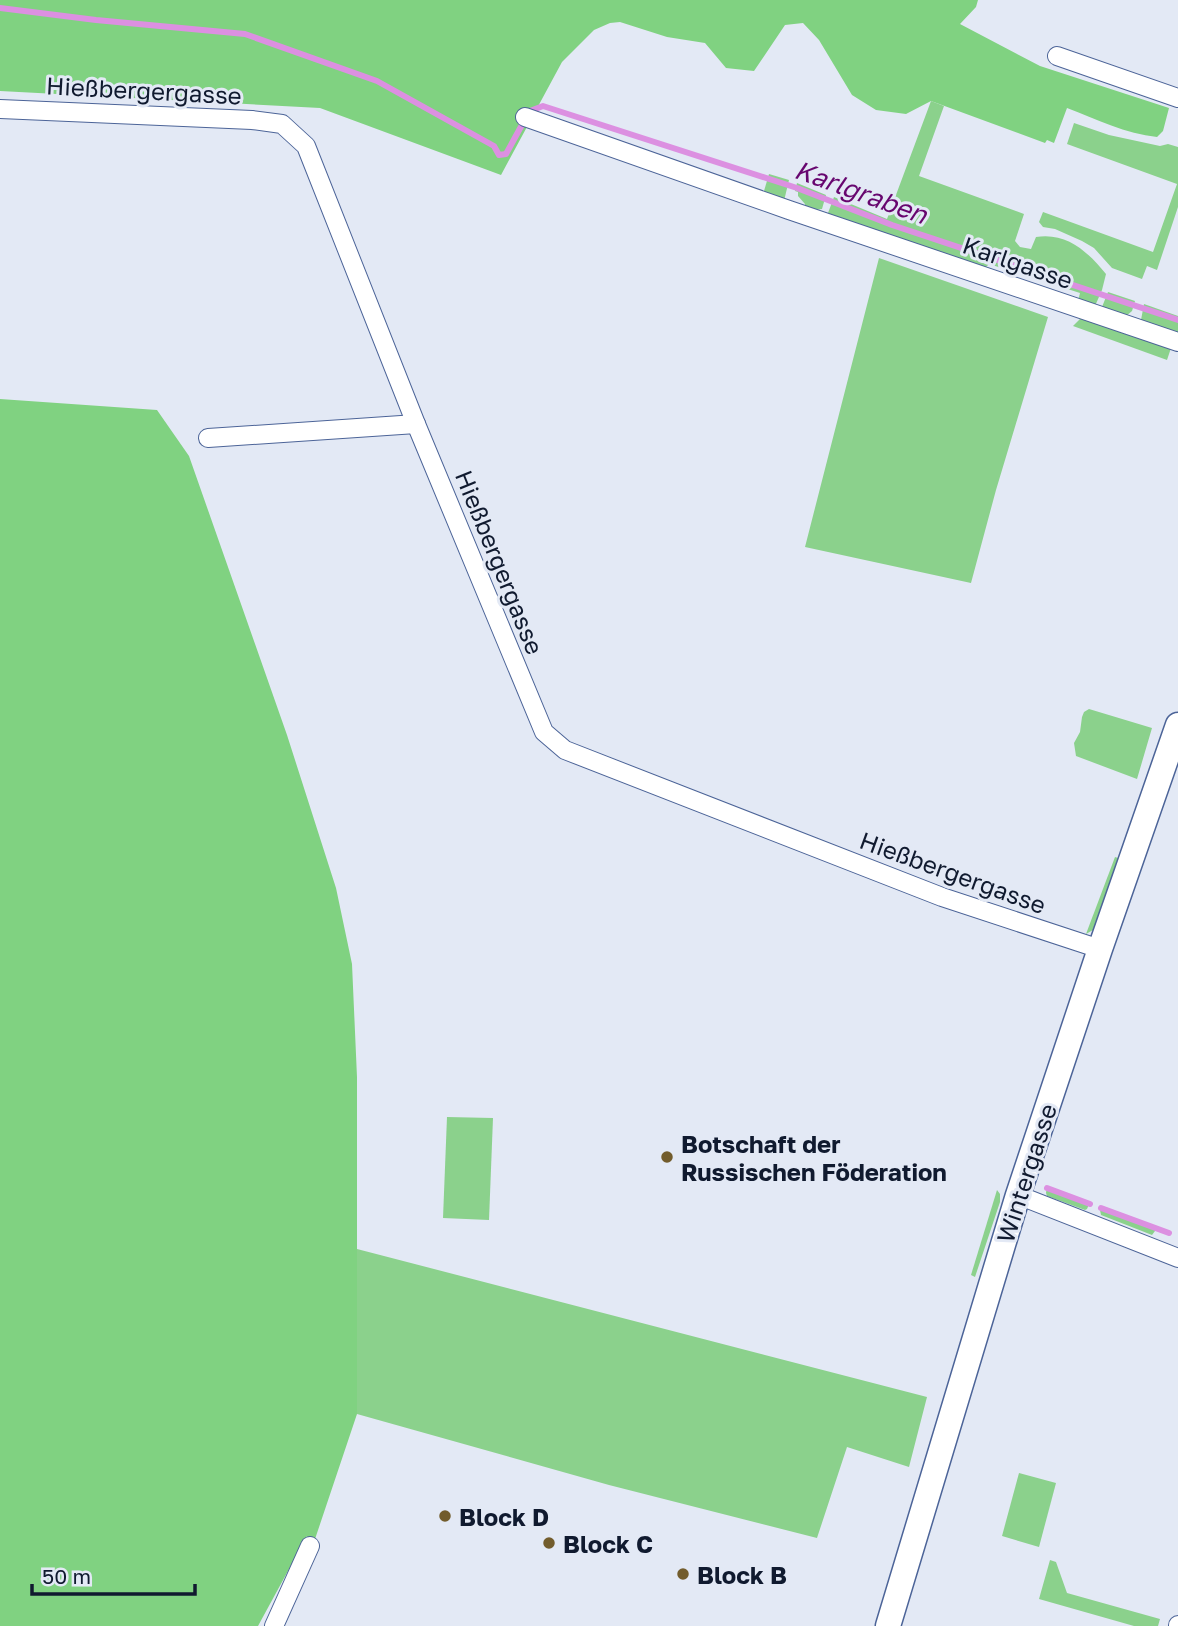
<svg xmlns="http://www.w3.org/2000/svg" width="1178" height="1626" viewBox="0 0 1178 1626" font-family="'Golos Text',sans-serif">
<style>
.green{fill:#8bd18c}
.forest{fill:#80d281}
.lines{fill:none;stroke-linecap:round;stroke-linejoin:round}
.stream{stroke:#dc90e1;stroke-width:6}
.street-casing{stroke:#4c6498;stroke-width:20}
.secondary-casing{stroke:#4c6498;stroke-width:27}
.street{stroke:#fff;stroke-width:18}
.secondary{stroke:#fff;stroke-width:24}
.poi-dot{fill:#725c2c;stroke:#e3e9f5;stroke-width:2.5}
.labels{text-anchor:middle;dominant-baseline:central;stroke-width:6;stroke-linejoin:round;paint-order:stroke}
.street-label{font-size:24px;fill:#101a2f;stroke:#e3e9f5}
.poi-label{font-size:24px;font-weight:bold;fill:#101a2f;stroke:#e3e9f5;text-anchor:start}
.water-label{font-size:26px;font-style:italic;fill:#67066f;stroke:#e3e9f5}
</style>
<rect width="100%" height="100%" fill="#e3e9f5"/>
<g class="green">
<path d="M 931,101 L 944,106 L 919,176 L 1024,214 L 1015,241 L 1020,247 L 1031,249 L 1036,237 C 1067,232 1088,252 1106,274 L 1102,290 L 1095,306 L 1078,301 L 1080,293 L 989,264 L 984,269 L 833,218 L 828,213 L 834,197 L 887,219 Z"/>
<path d="M 1074,123 L 1109,135 L 1160,146 L 1168,144 L 1178,147 L 1178,207 L 1157,270 L 1147,266 L 1142,279 L 1112,268 L 1094,248 L 1082,241 L 1055,229 L 1043,227 L 1039,222 L 1043,212 L 1153,252 L 1177,184 L 1067,144 Z"/>
<path d="M 769,174 L 789,180 L 784,201 L 766,195 L 764,191 Z"/>
<path d="M 797,183 L 826,195 L 822,209 L 814,210 L 805,207 L 805,204 L 798,196 L 798,192 L 795,191 Z"/>
<path d="M 879,258 L 1048,317 L 996,490 L 971,583 L 805,547 Z"/>
<path d="M 1108,292 L 1135,301 L 1132,311 L 1125,317 L 1103,309 L 1102,307 Z"/>
<path d="M 1144,304 L 1178,316 L 1178,333 L 1141,320 Z"/>
<path d="M 1087,318 L 1171,348 L 1167,360 L 1073,326 L 1080,319 Z"/>
<path d="M 1089,709 L 1152,728 L 1137,779 L 1076,756 L 1074,743 L 1080,732 L 1082,717 L 1084,712 Z"/>
<path d="M 1115,857 L 1118,858 L 1093,930 L 1086,934 Z"/>
<path d="M 447,1117 L 493,1118 L 489,1220 L 443,1218 Z"/>
<path d="M 1047,1186 L 1090,1202 L 1087,1209 L 1085,1210 L 1047,1196 L 1046,1193 Z"/>
<path d="M 997,1190 L 1000,1194 L 1000,1202 L 975,1277 L 971,1275 Z"/>
<path d="M 1102,1206 L 1158,1227 L 1152,1235 L 1101,1215 L 1100,1210 Z"/>
<path d="M 357,1249 L 927,1397 L 909,1467 L 847,1447 L 817,1538 L 609,1485 L 357,1414 Z"/>
<path d="M 1019,1473 L 1056,1483 L 1039,1547 L 1002,1536 Z"/>
<path d="M 1050,1560 L 1056,1562 L 1067,1593 L 1160,1619 L 1158,1626 L 1134,1626 L 1039,1599 Z"/>
</g>
<g class="forest">
<path d="M 0,0 L 978,0 L 976,7 L 960,24 L 1040,66 L 1169,108 L 1163,131 L 1157,137 C 1126,134 1096,119 1067,108 L 1054,143 L 1047,140 L 1045,143 L 931,101 L 906,114 L 876,110 L 852,95 L 819,40 L 803,23 L 785,25 L 754,71 L 726,68 L 705,43 L 667,37 L 620,22 L 610,23 L 594,30 L 562,62 L 501,175 L 320,108 L 0,91 Z"/>
<path d="M 0,399 L 157,410 L 189,456 L 287,735 L 336,888 L 352,964 L 357,1077 L 357,1414 L 310,1554 L 307,1536 L 258,1626 L 0,1626 Z"/>
</g>
<g class="lines">
<g class="stream">
<path d="M 0,8 L 96,20 L 245,34 L 377,81 L 494,146 L 499,155 L 506,154 L 523,123"/>
<path d="M 530,111 L 543,106 L 797,188 L 892,225 L 1178,320"/>
<path d="M 1047,1188 L 1090,1204"/>
<path d="M 1101,1208 L 1169,1233"/>
</g>
<g class="street-casing">
<g id="street">
<path d="M 1057,56 L 1178,98"/>
<path d="M 0,109 L 252,120 L 282,124 L 306,146 L 416,424 L 544,732 L 565,750 L 942,897 L 1100,949"/>
<path d="M 525,117 L 789,210 L 1178,342"/>
<path d="M 208,438 L 416,424"/>
<path d="M 1018,1195 L 1178,1258"/>
<path d="M 274,1626 L 310,1546"/>
<path d="M 1178,1626 L 1178,1625"/>
</g>
</g>
<g class="secondary-casing">
<path id="secondary" d="M 888,1626 L 1018,1195 L 1100,949 L 1178,725"/>
</g>
<use href="#street" class="street"/>
<use href="#secondary" class="secondary"/>
</g>
<g class="poi-dot">
<circle cx="667" cy="1157" r="7"/>
<circle cx="445" cy="1516" r="7"/>
<circle cx="549" cy="1543" r="7"/>
<circle cx="683" cy="1574" r="7"/>
</g>
<g class="labels">
<g class="street-label">
<text transform="translate(144 90) rotate(3)">Hießbergergasse</text>
<text transform="translate(1018 262) rotate(19)">Karlgasse</text>
<text transform="translate(500 562) rotate(68)">Hießbergergasse</text>
<text transform="translate(953 872) rotate(20)">Hießbergergasse</text>
<text transform="translate(1026 1173) rotate(-72)">Wintergasse</text>
</g>
<g class="poi-label">
<text x="681" y="1143">Botschaft der<tspan x="681" dy="28">Russischen Föderation</tspan></text>
<text x="459" y="1516">Block D</text>
<text x="563" y="1543">Block C</text>
<text x="697" y="1574">Block B</text>
</g>
<g class="water-label">
<text transform="translate(861 192) rotate(20)">Karlgraben</text>
</g>
</g>
<path d="M32 1584v10h163v-10" fill="none" stroke="#101a2f" stroke-width="3.5"/>
<text x="42" y="1584" font-size="21" fill="#101a2f" stroke="#e3e9f5" stroke-width="5" paint-order="stroke">50 m</text>
</svg>
